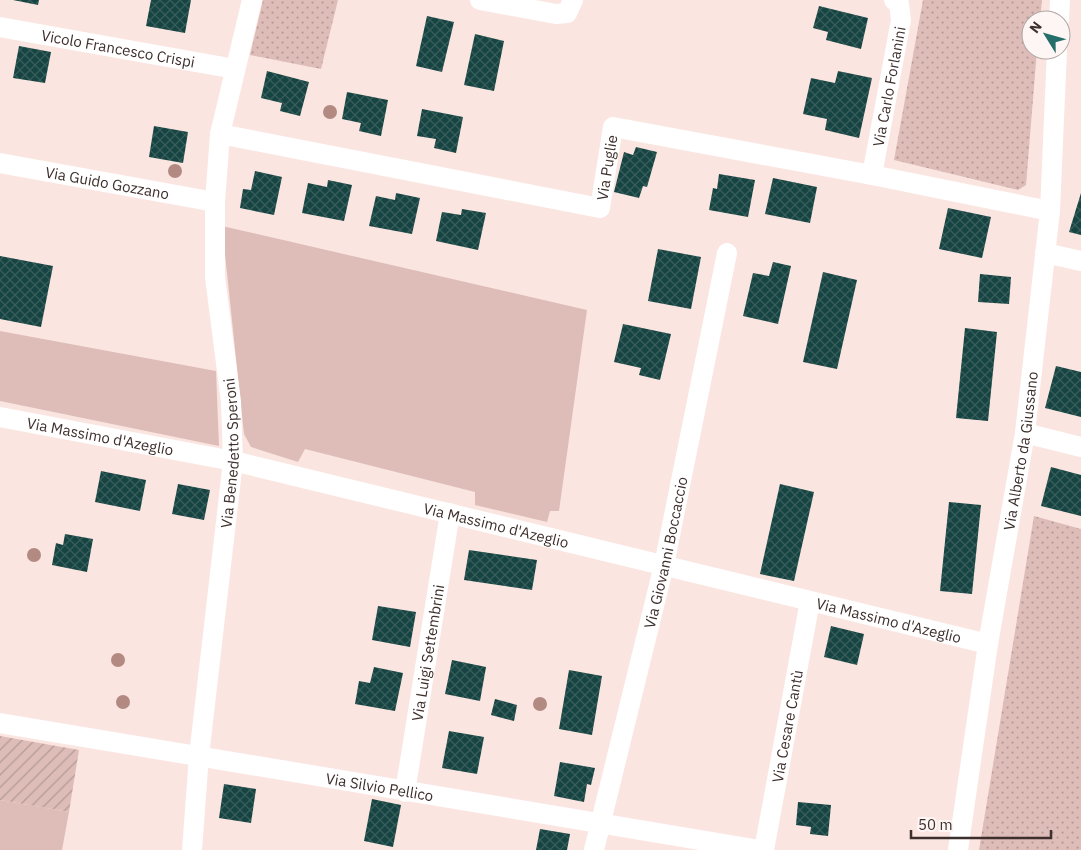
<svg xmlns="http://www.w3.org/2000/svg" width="1081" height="850" viewBox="0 0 1081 850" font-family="'IBM Plex Sans',sans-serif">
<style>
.grass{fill:url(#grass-dots)}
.park{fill:#debdb8}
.garden{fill:url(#garden-furrows)}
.building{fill:url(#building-cross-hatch)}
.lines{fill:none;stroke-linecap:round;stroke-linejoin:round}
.minor{stroke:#fff;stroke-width:20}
.tree{fill:#b28a82}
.labels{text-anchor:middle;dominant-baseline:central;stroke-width:5;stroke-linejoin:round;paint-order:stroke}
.street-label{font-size:15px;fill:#3d2f2c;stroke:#fdf6f4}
</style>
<defs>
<pattern id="grass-dots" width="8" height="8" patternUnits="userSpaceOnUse" patternTransform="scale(1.25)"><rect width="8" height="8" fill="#debdb8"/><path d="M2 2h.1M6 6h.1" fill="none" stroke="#b59a96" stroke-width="1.8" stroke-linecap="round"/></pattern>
<pattern id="garden-furrows" width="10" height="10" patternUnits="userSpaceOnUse" patternTransform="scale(1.25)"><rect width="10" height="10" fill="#debdb8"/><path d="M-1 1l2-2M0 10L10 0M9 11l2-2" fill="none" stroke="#b59a96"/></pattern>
<pattern id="building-cross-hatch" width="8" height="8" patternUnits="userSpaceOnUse" patternTransform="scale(1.25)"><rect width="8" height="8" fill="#154442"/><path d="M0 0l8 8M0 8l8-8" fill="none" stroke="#385d5b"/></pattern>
</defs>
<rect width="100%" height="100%" fill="#fbe5e0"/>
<g class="grass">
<path d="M 263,0 L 338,0 L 321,69 L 250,55 Z"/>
<path d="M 923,0 L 1042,0 L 1040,20 L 1031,20 L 1031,50 L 1037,50 L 1026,185 L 1018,190 L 894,160 Z"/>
<path d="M 1034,516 L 1081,529 L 1081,850 L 979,850 Z"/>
</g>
<g class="park">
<path d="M 222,226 L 587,310 L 559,511 L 550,511 L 547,522 L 475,505 L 475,492 L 305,449 L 298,462 L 251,447 L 244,434 Z"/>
<path d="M 0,331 L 216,371 L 219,446 L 0,401 Z"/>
<path d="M 0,800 L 69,812 L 62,850 L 0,850 Z"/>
</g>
<path class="garden" d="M 0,736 L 79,750 L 69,812 L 0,800 Z"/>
<g class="building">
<path d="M 13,0 L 39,0 L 38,5 Z"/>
<path d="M 151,0 L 191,0 L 185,33 L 146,26 Z"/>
<path d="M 819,6 L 868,18 L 861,49 L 826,40 L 828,32 L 813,28 Z"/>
<path d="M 427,16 L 454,22 L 442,72 L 416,66 Z"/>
<path d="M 475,34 L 504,41 L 494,91 L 464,85 Z"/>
<path d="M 19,46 L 51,52 L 45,83 L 13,78 Z"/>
<path d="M 267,71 L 309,82 L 300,116 L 280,111 L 282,103 L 261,98 Z"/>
<path d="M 838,71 L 872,78 L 859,138 L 825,130 L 827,119 L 803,114 L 811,78 L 835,83 Z"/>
<path d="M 347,92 L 388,100 L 381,136 L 359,131 L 361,123 L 342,119 Z"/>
<path d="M 422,109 L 463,117 L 456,153 L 434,148 L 436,139 L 417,136 Z"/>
<path d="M 154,126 L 188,132 L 183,163 L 149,157 Z"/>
<path d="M 636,147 L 657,152 L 647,187 L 643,186 L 639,198 L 614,192 L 624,152 L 633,155 Z"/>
<path d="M 255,171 L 282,177 L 274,215 L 240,208 L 243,189 L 251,190 Z"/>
<path d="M 719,174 L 755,180 L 748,217 L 709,210 L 713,188 L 717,189 Z"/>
<path d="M 773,178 L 817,187 L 810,223 L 765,214 Z"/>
<path d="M 328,180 L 352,185 L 344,221 L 302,213 L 308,183 L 327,187 Z"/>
<path d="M 396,193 L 420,198 L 412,234 L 369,226 L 376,196 L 395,200 Z"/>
<path d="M 1081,193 L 1081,235 L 1069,232 Z"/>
<path d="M 948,208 L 991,217 L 982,258 L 939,249 Z"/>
<path d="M 462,209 L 486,213 L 478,250 L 436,241 L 442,212 L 461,215 Z"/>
<path d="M 658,249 L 701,257 L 691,309 L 648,301 Z"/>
<path d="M 0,256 L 53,266 L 41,327 L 0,319 Z"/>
<path d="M 773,262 L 791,266 L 778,324 L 743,316 L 753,273 L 769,276 Z"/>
<path d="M 823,272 L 857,280 L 837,369 L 803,362 Z"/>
<path d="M 980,274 L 1011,277 L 1009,304 L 978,302 Z"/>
<path d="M 623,324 L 671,334 L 660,380 L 639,375 L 641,368 L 614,362 Z"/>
<path d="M 965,328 L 997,332 L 988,421 L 956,418 Z"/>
<path d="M 1056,366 L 1081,372 L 1081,417 L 1045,408 Z"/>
<path d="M 1051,467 L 1081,475 L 1081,516 L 1041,506 Z"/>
<path d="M 101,471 L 146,480 L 140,511 L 95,502 Z"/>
<path d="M 178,484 L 210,490 L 204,520 L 172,514 Z"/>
<path d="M 780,484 L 814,492 L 794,581 L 760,574 Z"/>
<path d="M 949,502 L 981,505 L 972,594 L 940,591 Z"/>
<path d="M 65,534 L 93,539 L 87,572 L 52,565 L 56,543 L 63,545 Z"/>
<path d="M 469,550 L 537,560 L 532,590 L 464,580 Z"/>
<path d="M 378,606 L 416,612 L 410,647 L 372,640 Z"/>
<path d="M 831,626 L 864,634 L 857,665 L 824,657 Z"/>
<path d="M 452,660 L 486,667 L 480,701 L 445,694 Z"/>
<path d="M 374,667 L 403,673 L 395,711 L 355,704 L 359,681 L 370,683 Z"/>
<path d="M 569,670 L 602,676 L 592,735 L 559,729 Z"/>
<path d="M 495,699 L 517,705 L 514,721 L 491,715 Z"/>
<path d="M 449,731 L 484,737 L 477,774 L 442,768 Z"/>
<path d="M 560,762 L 595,768 L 591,785 L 587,784 L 584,802 L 554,796 Z"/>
<path d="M 224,784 L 256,789 L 251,823 L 219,818 Z"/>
<path d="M 372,799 L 401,805 L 393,847 L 364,841 Z"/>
<path d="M 798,802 L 831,805 L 828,836 L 810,834 L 811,827 L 796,825 Z"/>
<path d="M 540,829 L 570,834 L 567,850 L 536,850 Z"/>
</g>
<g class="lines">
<g class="minor">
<path d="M 480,0 L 556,14 L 567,13 L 573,0"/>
<path d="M 1059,20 L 1060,0"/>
<path id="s1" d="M 0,27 L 235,69"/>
<path id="s2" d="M 220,134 L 600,208 L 613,127 L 872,175 L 1050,211"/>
<path id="s3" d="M 0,163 L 215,202"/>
<path id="s4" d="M 872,175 L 901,20 L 899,4 L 894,0"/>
<path d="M 1045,253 L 1081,261"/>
<path id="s5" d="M 0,417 L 233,461 L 988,644"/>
<path d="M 1025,433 L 1081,447"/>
<path id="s6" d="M 0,723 L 760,850"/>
<path id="s7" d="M 405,792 L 450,513"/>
<path id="s8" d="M 192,850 L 199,756 L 233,461 L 231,402 L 215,277 L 215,202 L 220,134 L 252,0"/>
<path id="s9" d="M 594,850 L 664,565 L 727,253"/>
<path id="s10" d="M 764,850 L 810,601"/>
<path id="s11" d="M 958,850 L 988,644 L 1025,433 L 1050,211 L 1057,50"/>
</g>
</g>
<g class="tree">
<circle cx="330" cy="112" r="7"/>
<circle cx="175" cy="171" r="7"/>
<circle cx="34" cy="555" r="7"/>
<circle cx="118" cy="660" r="7"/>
<circle cx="123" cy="702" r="7"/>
<circle cx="540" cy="704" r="7"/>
</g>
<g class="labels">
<g class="street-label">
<text stroke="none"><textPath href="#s1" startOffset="120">Vicolo Francesco Crispi</textPath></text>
<text stroke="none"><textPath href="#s4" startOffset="90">Via Carlo Forlanini</textPath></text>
<text stroke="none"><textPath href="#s2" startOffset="428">Via Puglie</textPath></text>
<text stroke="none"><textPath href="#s3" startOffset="109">Via Guido Gozzano</textPath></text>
<text stroke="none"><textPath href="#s5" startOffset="102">Via Massimo d'Azeglio</textPath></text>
<text stroke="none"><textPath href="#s11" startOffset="404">Via Alberto da Giussano</textPath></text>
<text stroke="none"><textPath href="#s8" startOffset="399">Via Benedetto Speroni</textPath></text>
<text stroke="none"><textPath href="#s5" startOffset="508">Via Massimo d'Azeglio</textPath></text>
<text stroke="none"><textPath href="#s9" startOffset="306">Via Giovanni Boccaccio</textPath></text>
<text stroke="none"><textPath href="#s5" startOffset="912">Via Massimo d'Azeglio</textPath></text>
<text stroke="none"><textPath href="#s7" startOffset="141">Via Luigi Settembrini</textPath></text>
<text stroke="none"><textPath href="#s10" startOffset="126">Via Cesare Cantù</textPath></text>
<text stroke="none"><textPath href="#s6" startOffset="385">Via Silvio Pellico</textPath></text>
</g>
</g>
<g transform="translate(1046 35) rotate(307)"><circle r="24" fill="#fdf6f4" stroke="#b0a6a4"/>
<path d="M0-4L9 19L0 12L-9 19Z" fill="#256f6b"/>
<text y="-8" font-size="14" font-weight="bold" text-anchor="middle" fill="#3d2f2c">N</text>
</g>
<path d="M911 830v8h140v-8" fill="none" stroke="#3d2f2c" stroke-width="2.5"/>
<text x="918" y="830" font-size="15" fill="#3d2f2c" stroke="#fdf6f4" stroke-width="4" paint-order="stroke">50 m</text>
</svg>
